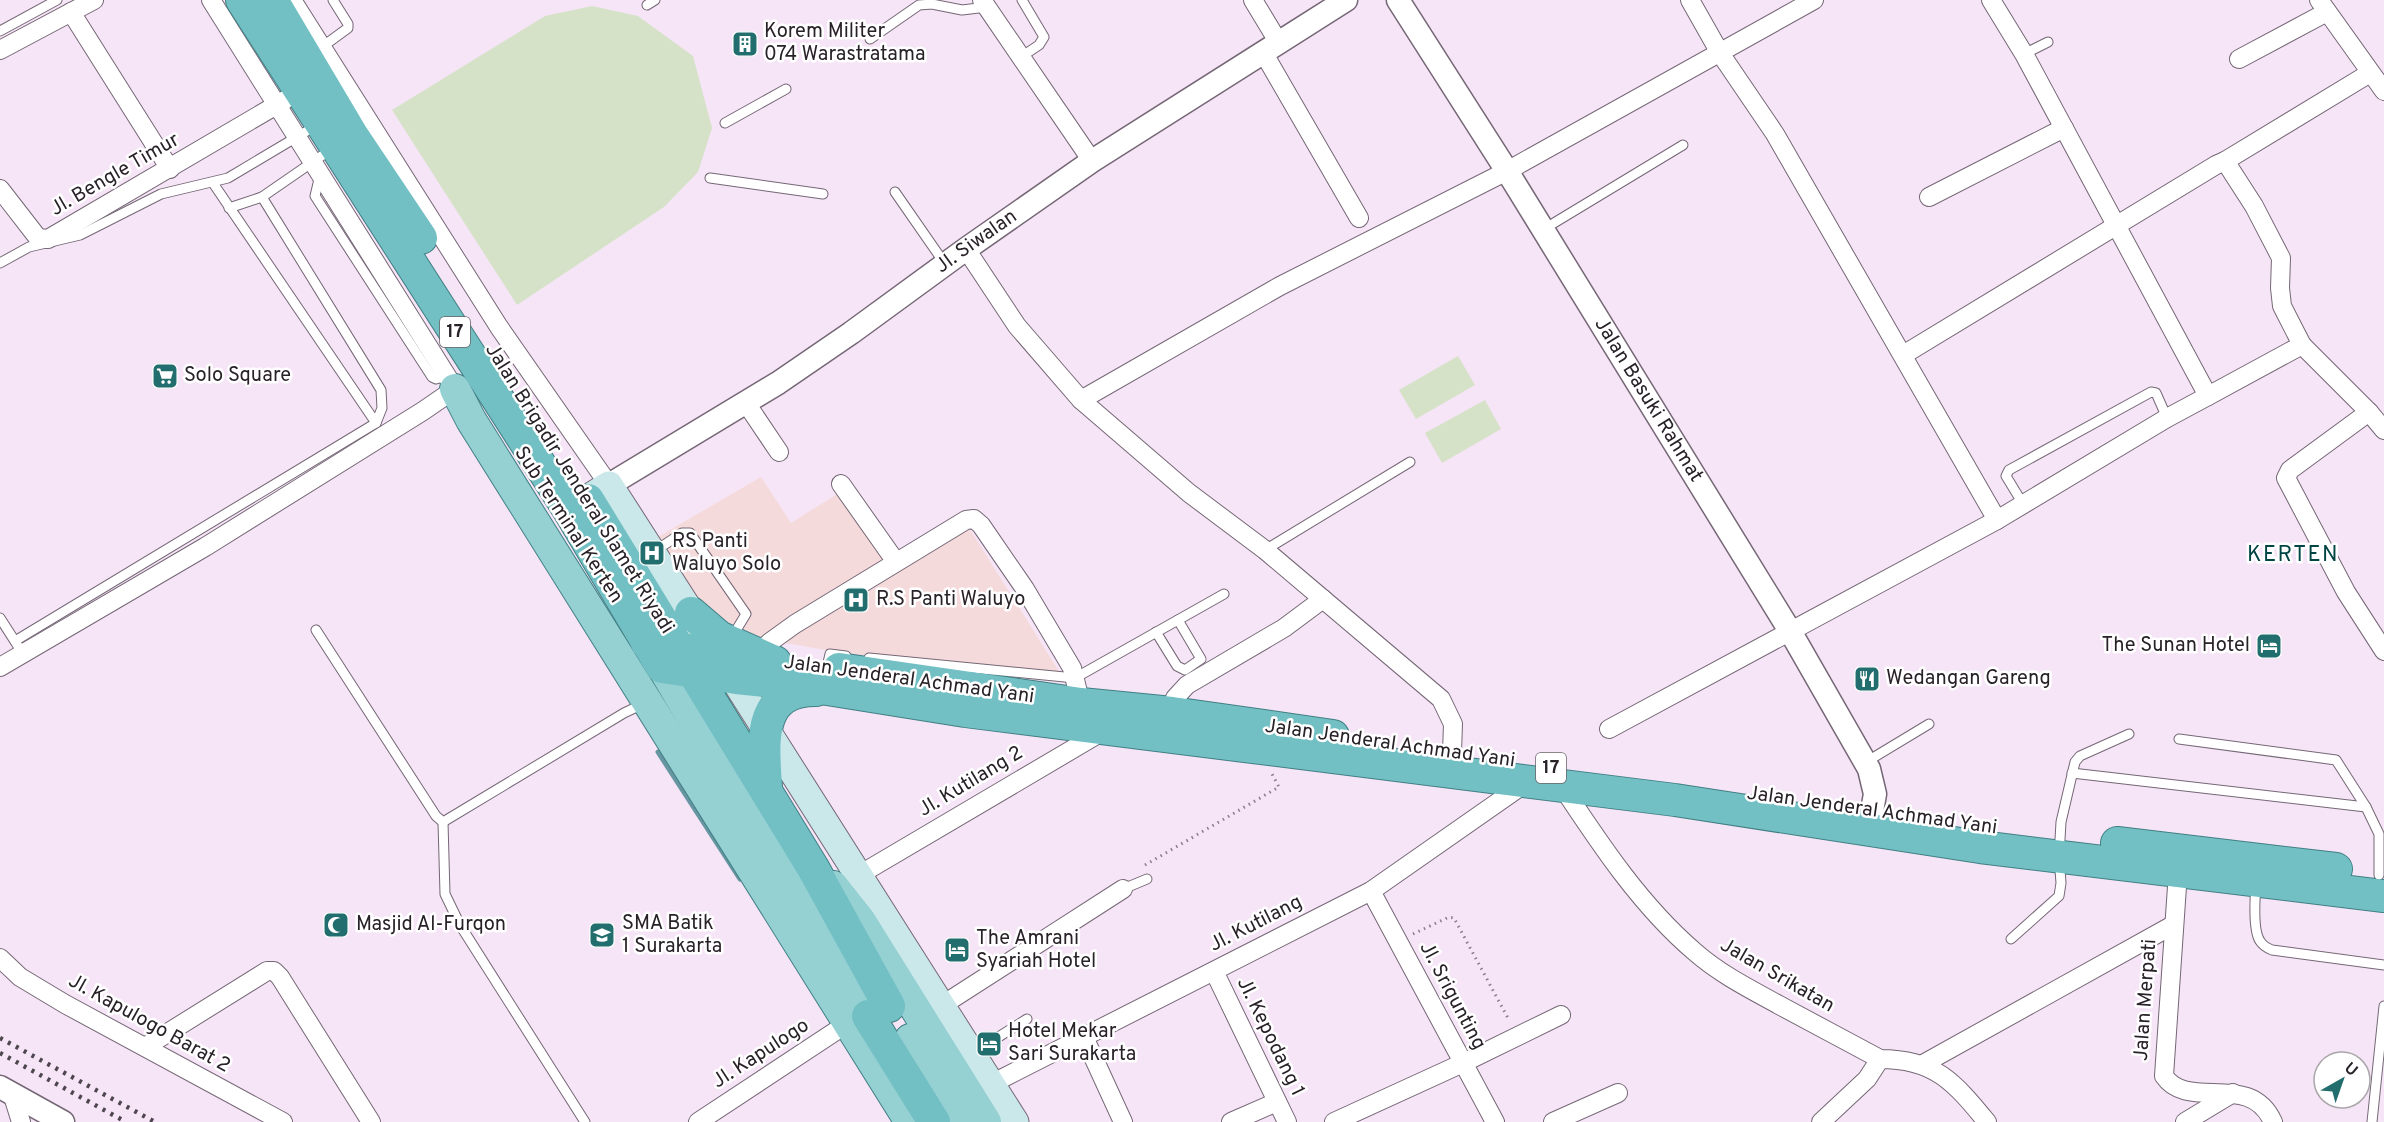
<svg xmlns="http://www.w3.org/2000/svg" width="2384" height="1122" viewBox="0 0 2384 1122" font-family="Overpass,sans-serif">
<style>
.medical{fill:#f5dadb}
.green{fill:#d6e2c8}
.lines{fill:none;stroke-linecap:round;stroke-linejoin:round}
.stream{stroke:#6696a1;stroke-width:5}
.service-casing{stroke:#756776;stroke-width:11}
.minor-casing{stroke:#756776;stroke-width:20}
.tertiary-casing{stroke:#756776;stroke-width:25}
.secondary-casing{stroke:#756776;stroke-width:29}
.primary-casing{stroke:#417f84;stroke-width:32}
.trunk-casing{stroke:#417f84;stroke-width:34}
.path{stroke:#8b7f8b;stroke-width:3;stroke-dasharray:1.5 4.5;stroke-linecap:butt}
.service{stroke:#fff;stroke-width:9}
.minor{stroke:#fff;stroke-width:18}
.tertiary{stroke:#fff;stroke-width:22}
.secondary{stroke:#cae8e9;stroke-width:27}
.primary{stroke:#95d0d3;stroke-width:30}
.trunk{stroke:#72c0c4;stroke-width:32}
.rail{stroke:#4e464e;stroke-width:4.5;stroke-dasharray:3 6;stroke-linecap:butt}
.labels{text-anchor:middle;dominant-baseline:central;stroke-width:5;stroke-linejoin:round;paint-order:stroke}
.shield{fill:#fff;stroke:#686468;stroke-width:1.5}
.shield-label{font-size:18px;font-weight:bold;fill:#282228}
.poi-label{font-size:20px;fill:#282228;stroke:#fff;text-anchor:start}
.street-label{font-size:20px;fill:#282228;stroke:#fff}
.quarter-label{font-size:22px;letter-spacing:1.5px;fill:#004443;stroke:#fff}
</style>
<rect width="100%" height="100%" fill="#f6e5f6"/>
<path class="medical" d="M 761,477 L 791,523 L 842,491 L 891,570 L 969,528 L 1062,676 L 849,654 L 716,631 L 658,537 Z"/>
<g class="green">
<path d="M 592,6 L 638,16 L 693,56 L 712,128 L 698,172 L 664,207 L 517,305 L 392,110 L 545,16 Z"/>
<path d="M 1458,356 L 1475,385 L 1416,419 L 1399,390 Z"/>
<path d="M 1485,400 L 1501,429 L 1442,463 L 1425,433 Z"/>
</g>
<g class="lines">
<path class="stream" d="M 658,752 L 740,879"/>
<g class="service-casing">
<g id="service">
<path d="M 647,5 L 655,0"/>
<path d="M 0,31 L 57,0"/>
<path d="M 870,39 L 919,5 L 932,4 L 962,10 L 987,7"/>
<path d="M 322,47 L 348,28 L 348,24 L 333,0"/>
<path d="M 2024,54 L 2048,42"/>
<path d="M 1021,57 L 1039,45 L 1044,37 L 1022,0"/>
<path d="M 725,123 L 786,89"/>
<path d="M 320,175 L 315,196 L 432,377 L 436,379 L 447,376"/>
<path d="M 710,178 L 823,194"/>
<path d="M 213,183 L 376,423"/>
<path d="M 895,192 L 945,264"/>
<path d="M 229,208 L 262,197"/>
<path d="M 1544,229 L 1683,145"/>
<path d="M 0,263 L 29,247 L 80,235 L 161,194 L 228,178 L 317,125"/>
<path d="M 2023,504 L 2006,476 L 2009,470 L 2151,392 L 2156,393 L 2167,418"/>
<path d="M 1265,550 L 1410,462"/>
<path d="M 655,551 L 682,533 L 690,533 L 746,614 L 732,637"/>
<path d="M 0,618 L 18,646"/>
<path d="M 316,630 L 436,816 L 443,822 L 624,713 L 643,704"/>
<path d="M 1156,632 L 1177,666 L 1185,670 L 1201,659 L 1178,620"/>
<path d="M 15,641 L 376,423 L 382,408 L 381,390 L 262,197 L 333,148"/>
<path d="M 869,658 L 1075,678 L 1224,594"/>
<path d="M 827,667 L 830,654 L 846,656"/>
<path d="M 2179,739 L 2336,760 L 2366,807 L 2379,834 L 2379,875"/>
<path d="M 1866,762 L 1929,724"/>
<path d="M 2072,773 L 2366,807"/>
<path d="M 443,822 L 445,894 L 460,925 L 585,1122"/>
<path d="M 2256,884 C 2255,897 2253,931 2260,941 C 2263,946 2267,948 2272,950 L 2384,965"/>
<path d="M 1123,889 L 1147,879"/>
<path d="M 2011,939 L 2059,896 L 2061,883 L 2059,857 L 2061,822 L 2075,762 L 2080,756 L 2129,734"/>
<path d="M 973,1053 L 1027,1019"/>
<path d="M 2372,1122 L 2384,1006"/>
</g>
</g>
<g class="minor-casing">
<g id="minor">
<path d="M 292,0 L 499,327 L 609,485"/>
<path d="M 982,0 L 1092,161"/>
<path d="M 1253,0 L 1279,43"/>
<path d="M 1690,0 L 1720,53 L 1775,134 L 1997,520"/>
<path d="M 1991,0 L 2024,54 L 2208,396 L 2302,345 L 2282,306 L 2280,288 L 2281,258 L 2254,206 L 2225,161 L 2370,73"/>
<path d="M 2319,0 L 2384,91"/>
<path d="M 71,12 L 170,169"/>
<path d="M 0,50 L 94,0"/>
<path d="M 1263,52 L 1359,218"/>
<path d="M 2239,59 L 2327,12"/>
<path d="M 0,189 L 38,238 L 48,239 L 285,100"/>
<path d="M 1929,197 L 2064,128"/>
<path d="M 966,249 L 1017,326 L 1081,400 L 1189,493 L 1265,550 L 1441,699 L 1453,724 L 1452,752"/>
<path d="M 2302,345 L 2369,412 L 2384,430"/>
<path d="M 1903,355 L 2216,165 L 2225,161"/>
<path d="M 1081,400 L 1280,286 L 1507,171 L 1814,0"/>
<path d="M 746,403 L 779,452"/>
<path d="M 2369,412 L 2290,470 L 2286,478 L 2346,592 L 2384,651"/>
<path d="M 841,484 L 896,562"/>
<path d="M 753,658 L 770,642 L 795,624 L 966,520 L 974,519 L 981,525 L 1025,589 L 1072,668 L 1081,704"/>
<path d="M 0,667 L 205,547 L 423,411 L 455,389 L 211,0"/>
<path d="M 1172,713 L 1175,698 L 1187,685 L 1284,628 L 1323,599"/>
<path d="M 1609,729 L 1997,520 L 2167,418 L 2208,396"/>
<path d="M 1561,785 C 1600,844 1641,906 1695,952 C 1720,974 1750,989 1779,1005 C 1813,1023 1846,1041 1880,1059 C 1935,1059 1954,1082 1987,1122"/>
<path d="M 2178,872 L 2164,1076 C 2188,1112 2250,1070 2273,1122"/>
<path d="M 859,875 L 1105,730"/>
<path d="M 1371,891 L 1495,1122"/>
<path d="M 0,958 L 20,977 L 65,1004 L 283,1122"/>
<path d="M 1214,971 L 1287,1122"/>
<path d="M 941,1006 L 1123,889"/>
<path d="M 1084,1037 L 1123,1122"/>
<path d="M 145,1047 L 267,971 L 274,971 L 280,977 L 371,1122"/>
<path d="M 1923,1064 L 2173,925"/>
<path d="M 982,1091 L 1003,1078 L 1371,891 L 1527,782"/>
<path d="M 12,1093 L 21,1122"/>
<path d="M 698,1122 L 848,1023"/>
<path d="M 1231,1122 L 1277,1102"/>
<path d="M 1334,1122 L 1463,1063 L 1561,1015"/>
<path d="M 1553,1122 L 1618,1093"/>
<path d="M 1821,1122 L 1867,1079 L 1880,1059"/>
<path d="M 2185,1122 L 2233,1093"/>
</g>
</g>
<g class="tertiary-casing">
<g id="tertiary">
<path id="s1" d="M 1398,0 L 1507,171 L 1790,631 L 1869,769 L 1875,794 L 1872,811"/>
<path id="s2" d="M 609,485 L 778,383 L 851,333 L 966,249 L 1092,161 L 1346,0"/>
<path d="M 0,1087 L 63,1122"/>
</g>
</g>
<g class="secondary-casing">
<g id="secondary">
<path d="M 587,499 L 609,485 L 702,630"/>
<path d="M 725,665 L 1015,1122"/>
</g>
</g>
<g class="primary-casing">
<g id="primary">
<path d="M 455,389 L 471,420 L 910,1122"/>
<path d="M 662,667 L 868,1016"/>
<path d="M 833,886 L 860,920 L 986,1122"/>
<path d="M 910,1039 L 960,1122"/>
</g>
</g>
<g class="trunk-casing">
<g id="trunk">
<path d="M 242,0 L 569,510 L 662,667 L 736,678 L 796,684 L 965,711 L 1675,800 L 1980,847 L 2384,896"/>
<path d="M 272,0 L 352,135 L 421,238"/>
<path d="M 588,500 L 813,868 L 889,1006"/>
<path d="M 691,613 L 719,637 L 775,662"/>
<path d="M 647,643 L 730,657"/>
<path d="M 839,669 L 1081,704 L 1172,713 L 1333,736"/>
<path d="M 766,788 C 764,745 755,690 816,690"/>
<path d="M 2117,843 L 2336,869"/>
<path d="M 868,1016 L 934,1122"/>
</g>
</g>
<g class="path">
<path d="M 1145,865 L 1279,787 L 1272,774"/>
<path d="M 1413,934 L 1449,917 L 1454,918 L 1509,1020"/>
</g>
<use href="#service" class="service"/>
<use href="#minor" class="minor"/>
<use href="#tertiary" class="tertiary"/>
<use href="#secondary" class="secondary"/>
<use href="#primary" class="primary"/>
<use href="#trunk" class="trunk"/>
<g class="rail">
<path d="M 0,1038 L 155,1122"/>
<path d="M 0,1053 L 126,1122"/>
</g>
</g>
<defs>
<g id="building-square" transform="scale(1.35)"><rect x="-9" y="-9" width="18" height="18" rx="4" fill="#226d6d" stroke="#fff"/><path d="M-4-6H4V6H1V3H-1V6H-4ZM-2.5-4.3h1.7v1.8h-1.7ZM.8-4.3h1.7v1.8H.8ZM-2.5-1h1.7V.8h-1.7ZM.8-1h1.7V.8H.8Z" fill="#fff"/></g>
<g id="supermarket-square" transform="scale(1.35)"><rect x="-9" y="-9" width="18" height="18" rx="4" fill="#226d6d" stroke="#fff"/><path d="M-6-5.5h2.5l.6 2H6L4.5 2H-2.5L-4.4-4H-6ZM-1.5 3.2a1.3 1.3 0 1 0 .1 0ZM3 3.2a1.3 1.3 0 1 0 .1 0Z" fill="#fff"/></g>
<g id="hospital-square" transform="scale(1.35)"><rect x="-9" y="-9" width="18" height="18" rx="4" fill="#226d6d" stroke="#fff"/><path d="M-5-5h3v3.5h4V-5h3V5h-3V1.5h-4V5h-3Z" fill="#fff"/></g>
<g id="hotel-square" transform="scale(1.35)"><rect x="-9" y="-9" width="18" height="18" rx="4" fill="#226d6d" stroke="#fff"/><path d="M-6-4.5h1.5V1H6V5H4.5V3h-9V5H-6ZM-4 0a1.8 1.8 0 1 1 3.6 0ZM.5 0V-2.5h3Q6-2.5 6 0Z" fill="#fff"/></g>
<g id="restaurant-square" transform="scale(1.35)"><rect x="-9" y="-9" width="18" height="18" rx="4" fill="#226d6d" stroke="#fff"/><path d="M-5-6h1v4h1v-4h1v4h1v-4h1v5L-1.5 .5V6h-2V.5L-5-1ZM5-6V6H3V1.5H1.5Q1.5-4 5-6Z" fill="#fff"/></g>
<g id="mosque-square" transform="scale(1.35)"><rect x="-9" y="-9" width="18" height="18" rx="4" fill="#226d6d" stroke="#fff"/><path d="M3.5-4.9A6 6 0 1 0 3.5 4.9A5 5 0 1 1 3.5-4.9Z" fill="#fff"/></g>
<g id="school-square" transform="scale(1.35)"><rect x="-9" y="-9" width="18" height="18" rx="4" fill="#226d6d" stroke="#fff"/><path d="M0-5L7-2L0 1L-7-2ZM-4 1L0 2.5L4 1V4Q0 6-4 4Z" fill="#fff"/></g>
</defs>
<g fill-rule="evenodd">
<use href="#building-square" x="745" y="44"/>
<use href="#supermarket-square" x="165" y="376"/>
<use href="#hospital-square" x="652" y="553"/>
<use href="#hospital-square" x="856" y="600"/>
<use href="#hotel-square" x="2269" y="646"/>
<use href="#restaurant-square" x="1867" y="679"/>
<use href="#mosque-square" x="336" y="925"/>
<use href="#school-square" x="602" y="935"/>
<use href="#hotel-square" x="957" y="950"/>
<use href="#hotel-square" x="989" y="1044"/>
</g>
<g class="labels">
<g class="shield">
<rect x="440" y="317" width="30" height="30" rx="4.5"/>
<rect x="1536" y="753" width="30" height="30" rx="4.5"/>
</g>
<g class="shield-label">
<text x="455" y="332">17</text>
<text x="1551" y="768">17</text>
</g>
<g class="poi-label">
<text x="764" y="32">Korem Militer<tspan x="764" dy="23">074 Warastratama</tspan></text>
<text x="184" y="376">Solo Square</text>
<text x="672" y="542">RS Panti<tspan x="672" dy="23">Waluyo Solo</tspan></text>
<text x="876" y="600">R.S Panti Waluyo</text>
<text x="2250" y="646" text-anchor="end">The Sunan Hotel</text>
<text x="1886" y="679">Wedangan Gareng</text>
<text x="622" y="924">SMA Batik<tspan x="622" dy="23">1 Surakarta</tspan></text>
<text x="356" y="925">Masjid Al-Furqon</text>
<text x="976" y="939">The Amrani<tspan x="976" dy="23">Syariah Hotel</tspan></text>
<text x="1008" y="1032">Hotel Mekar<tspan x="1008" dy="23">Sari Surakarta</tspan></text>
</g>
<g class="street-label">
<text transform="translate(115 175) rotate(-30)">Jl. Bengle Timur</text>
<text stroke="none"><textPath href="#s2" startOffset="441">Jl. Siwalan</textPath></text>
<text stroke="none"><textPath href="#s1" startOffset="472">Jalan Basuki Rahmat</textPath></text>
<text transform="translate(579 489) rotate(58)">Jalan Brigadir Jenderal Slamet Riyadi</text>
<text transform="translate(568 525) rotate(57)">Sub Terminal Kerten</text>
<text transform="translate(909 680) rotate(8)">Jalan Jenderal Achmad Yani</text>
<text transform="translate(1390 744) rotate(8)">Jalan Jenderal Achmad Yani</text>
<text transform="translate(971 782) rotate(-31)">Jl. Kutilang 2</text>
<text transform="translate(1872 811) rotate(8)">Jalan Jenderal Achmad Yani</text>
<text transform="translate(1256 924) rotate(-27)">Jl. Kutilang</text>
<text transform="translate(1777 976) rotate(30)">Jalan Srikatan</text>
<text transform="translate(1452 996) rotate(62)">Jl. Srigunting</text>
<text transform="translate(2146 1000) rotate(-86)">Jalan Merpati</text>
<text transform="translate(149 1024) rotate(29)">Jl. Kapulogo Barat 2</text>
<text transform="translate(1270 1037) rotate(64)">Jl. Kepodang 1</text>
<text transform="translate(761 1054) rotate(-33)">Jl. Kapulogo</text>
</g>
<g class="quarter-label">
<text x="2293" y="555">KERTEN</text>
</g>
</g>
<g transform="translate(2342 1080) rotate(40)"><circle r="28" fill="#ffffff" stroke="#a9a7a9" stroke-width="1.5"/>
<path d="M0-4.5L10 22L0 15L-10 22Z" fill="#226d6d"/>
<text y="-9" font-size="16" font-weight="bold" text-anchor="middle" fill="#282228">U</text>
</g>
</svg>
